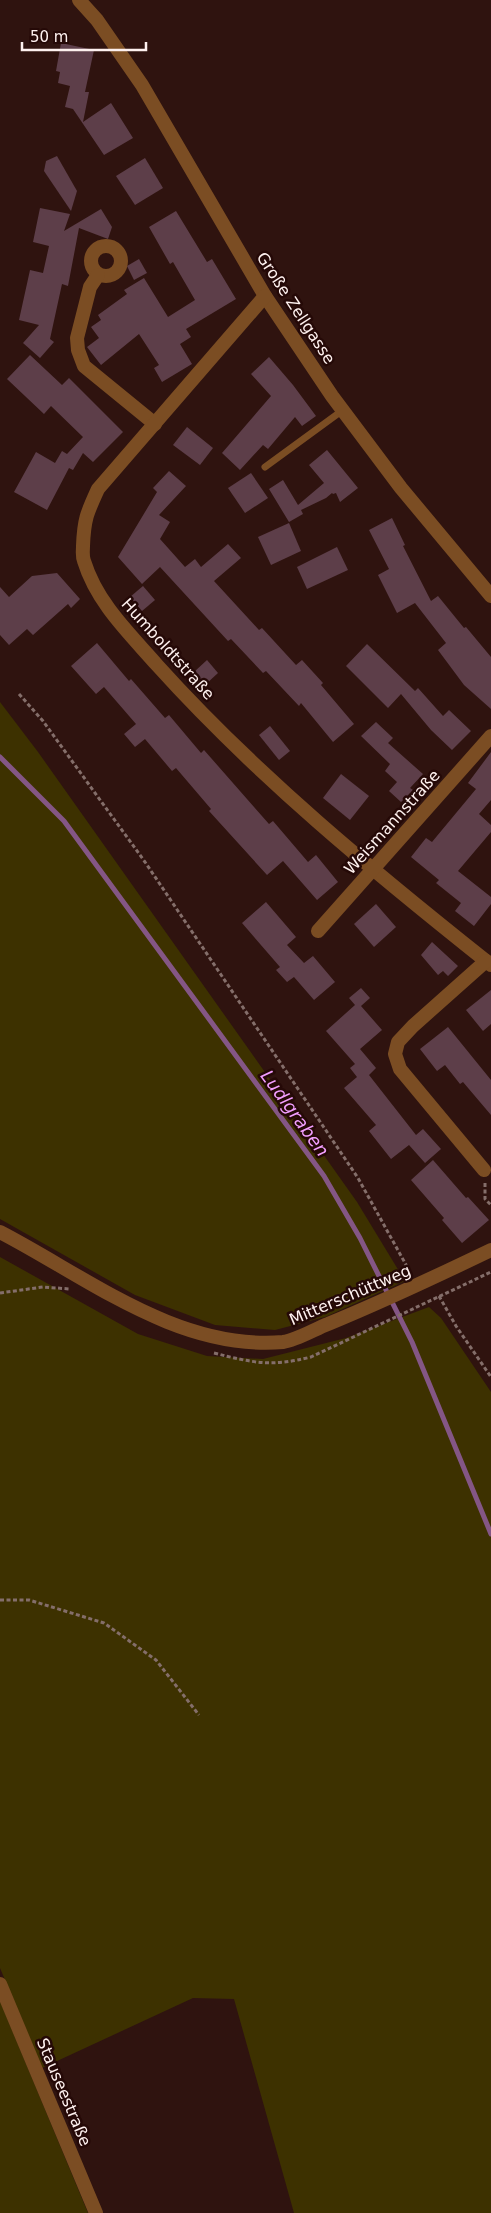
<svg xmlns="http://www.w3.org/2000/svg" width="491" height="2213" viewBox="0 0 491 2213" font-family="'DejaVu Sans',sans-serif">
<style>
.green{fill:#3d3100}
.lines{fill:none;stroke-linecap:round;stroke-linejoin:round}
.stream{stroke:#845685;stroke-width:5}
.building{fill:#5d3e49}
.path{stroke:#846e6a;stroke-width:3;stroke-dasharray:4 2.5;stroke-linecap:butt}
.service{stroke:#7b4d23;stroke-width:7}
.minor{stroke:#7b4d23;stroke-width:14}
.labels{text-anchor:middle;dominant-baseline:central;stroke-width:5;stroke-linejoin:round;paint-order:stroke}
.street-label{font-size:16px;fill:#fef1ef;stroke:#250907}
.water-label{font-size:18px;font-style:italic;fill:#f19efd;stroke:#250907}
</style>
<rect width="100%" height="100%" fill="#2f130f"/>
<g class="green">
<path d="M 0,702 L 38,752 L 357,1202 L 405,1281 L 325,1317 L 275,1330 L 215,1325 L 135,1295 L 0,1219 Z"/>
<path d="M 0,1257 L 138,1334 L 207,1356 L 263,1359 L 346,1338 L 429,1307 L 441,1318 L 491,1392 L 491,2213 L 294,2213 L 234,1999 L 193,1998 L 42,2068 L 0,1968 Z"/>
<path d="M 0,2001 L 88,2213 L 0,2213 Z"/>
</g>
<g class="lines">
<path class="stream" d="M 0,757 L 64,821 L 324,1176 L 360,1238 L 412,1342 L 491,1534"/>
</g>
<g class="building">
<path d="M 61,43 L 94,50 L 85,92 L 89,92 L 83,122 L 111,103 L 133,138 L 104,155 L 73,109 L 65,107 L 70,86 L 58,83 L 60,72 L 56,71 Z"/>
<path d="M 57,156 L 77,191 L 71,211 L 44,171 L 46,161 Z"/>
<path d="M 145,158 L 163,188 L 135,205 L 116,176 Z"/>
<path d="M 40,208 L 70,214 L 64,231 L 101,209 L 112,227 L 108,239 L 79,228 L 68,286 L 62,284 L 50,339 L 54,342 L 40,358 L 23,343 L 39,325 L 19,320 L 30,270 L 43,273 L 49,246 L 33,242 Z"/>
<path d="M 176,211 L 207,262 L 212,259 L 236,299 L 186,329 L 191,337 L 180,344 L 192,364 L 162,382 L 154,368 L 159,365 L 139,334 L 101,365 L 87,347 L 99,338 L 91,327 L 101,320 L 98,315 L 127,294 L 124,290 L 144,278 L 168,317 L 195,300 L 173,262 L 170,264 L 149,227 Z"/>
<path d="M 139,259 L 147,273 L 134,280 L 127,266 Z"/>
<path d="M 30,355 L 62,385 L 69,378 L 123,432 L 93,462 L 83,453 L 73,470 L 69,468 L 47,510 L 14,492 L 36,452 L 55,463 L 62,451 L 67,454 L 83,437 L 51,406 L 44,414 L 7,379 Z"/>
<path d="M 269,357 L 293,385 L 316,416 L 302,426 L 295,417 L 268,449 L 263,445 L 240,470 L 222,453 L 271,396 L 251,374 Z"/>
<path d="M 187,427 L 213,448 L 200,465 L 173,445 Z"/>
<path d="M 327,450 L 358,488 L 340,502 L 336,493 L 333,494 L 332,493 L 326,498 L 301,510 L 303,514 L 289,522 L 269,489 L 283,480 L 298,505 L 324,483 L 309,465 Z"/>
<path d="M 169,471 L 186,486 L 159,515 L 170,522 L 160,539 L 185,567 L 195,559 L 201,567 L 228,544 L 241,558 L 214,581 L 259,630 L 262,628 L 296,665 L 302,660 L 323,683 L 321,685 L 354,724 L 333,742 L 301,703 L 299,706 L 266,671 L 263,673 L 231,639 L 228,641 L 160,567 L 142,584 L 118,557 L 157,492 L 153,488 Z"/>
<path d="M 251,473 L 268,498 L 245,513 L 228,488 Z"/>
<path d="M 392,518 L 405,545 L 403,546 L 431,601 L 438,596 L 464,628 L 466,627 L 491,657 L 491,709 L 464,685 L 438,650 L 446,643 L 415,603 L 397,613 L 378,575 L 389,569 L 369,530 Z"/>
<path d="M 289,523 L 301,551 L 271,565 L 258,537 Z"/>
<path d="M 337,547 L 348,570 L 307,589 L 297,567 Z"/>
<path d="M 57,573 L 80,599 L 71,608 L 68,604 L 33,635 L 27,629 L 9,645 L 0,635 L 0,587 L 9,597 L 32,576 Z"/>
<path d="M 143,586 L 155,600 L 142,611 L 130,597 Z"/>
<path d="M 97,643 L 129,681 L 131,679 L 165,718 L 169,715 L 201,753 L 204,750 L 269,824 L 273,821 L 308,862 L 316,855 L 338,882 L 317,900 L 283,861 L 267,875 L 209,811 L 211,809 L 176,768 L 172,771 L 145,739 L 135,747 L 124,734 L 136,724 L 104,687 L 96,694 L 71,666 Z"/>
<path d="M 367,644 L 415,691 L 418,688 L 443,716 L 449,710 L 471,731 L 452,750 L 431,730 L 401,694 L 388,708 L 346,666 Z"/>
<path d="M 207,660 L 218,673 L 205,685 L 194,672 Z"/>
<path d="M 376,722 L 393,738 L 388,743 L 423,774 L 410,788 L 413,790 L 401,802 L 389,791 L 397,782 L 385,771 L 390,764 L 361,736 Z"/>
<path d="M 270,726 L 290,751 L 279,760 L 259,735 Z"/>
<path d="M 491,752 L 491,800 L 479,814 L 491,825 L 491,832 L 458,871 L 491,897 L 491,904 L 474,926 L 455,911 L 461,903 L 436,883 L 439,880 L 411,857 L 426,838 L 432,842 L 476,789 L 468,783 Z"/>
<path d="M 341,774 L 369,796 L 350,820 L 323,798 Z"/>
<path d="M 266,902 L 296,937 L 287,945 L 304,963 L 313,956 L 335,982 L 314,1000 L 294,977 L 287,982 L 276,970 L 280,967 L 242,923 Z"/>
<path d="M 376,904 L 396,927 L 374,947 L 354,924 Z"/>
<path d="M 432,942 L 458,966 L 448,976 L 443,971 L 438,975 L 421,955 Z"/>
<path d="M 361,988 L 370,998 L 361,1006 L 382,1030 L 360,1049 L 376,1068 L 369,1075 L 416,1135 L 423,1129 L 441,1149 L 425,1163 L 409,1145 L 391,1159 L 369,1131 L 376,1125 L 344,1088 L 357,1077 L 350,1068 L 355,1064 L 326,1031 L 355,1005 L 349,998 Z"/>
<path d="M 491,990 L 491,1024 L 483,1031 L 466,1010 Z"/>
<path d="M 448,1027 L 491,1080 L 491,1115 L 463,1082 L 460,1084 L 445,1065 L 437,1071 L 420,1049 Z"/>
<path d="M 433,1160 L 466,1198 L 468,1197 L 489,1220 L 462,1243 L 442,1220 L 444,1218 L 411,1180 Z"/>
</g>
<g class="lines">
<g class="path">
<path d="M 19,694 L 43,721 L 145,862 L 358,1178 L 410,1272"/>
<path d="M 485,1183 L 485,1199 L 491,1205"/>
<path d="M 0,1293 L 43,1287 L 70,1289"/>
<path d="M 439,1296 L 456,1326 L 491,1377"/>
<path d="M 214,1353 C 253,1363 272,1367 311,1357 L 491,1272"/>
<path d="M 0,1600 L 29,1600 L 104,1623 L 156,1660 L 199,1715"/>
</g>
<path class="service" d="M 265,467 L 343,410"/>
<g class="minor">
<path d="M 79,0 L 97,20 L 142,85 L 265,296 L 332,396 L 401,488 L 491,596"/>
<circle cx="106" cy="261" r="15"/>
<path d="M 98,275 L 90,287 L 77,338 L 78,350 L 84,366 L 155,424"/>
<path d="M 265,296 L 98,489 C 87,513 84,519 83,546 C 83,551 82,556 84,561 C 97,603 129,633 157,665 C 257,776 374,872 491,965"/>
<path d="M 318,931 L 491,736"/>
<path d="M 484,1170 L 400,1069 L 395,1054 L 398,1042 L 413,1026 L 486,961"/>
<path d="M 0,1232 C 87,1277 178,1351 283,1342 C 297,1340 315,1329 328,1324 C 384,1301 437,1276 491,1250"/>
<path d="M 0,1984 L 96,2213"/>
</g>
</g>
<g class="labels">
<g class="street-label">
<text transform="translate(296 308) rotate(57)">Große Zellgasse</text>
<text transform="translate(168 649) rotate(48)">Humboldtstraße</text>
<text transform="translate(392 822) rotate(-48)">Weismannstraße</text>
<text transform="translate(350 1295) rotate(-23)">Mitterschüttweg</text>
<text transform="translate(64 2092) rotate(67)">Stauseestraße</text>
</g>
<g class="water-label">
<text transform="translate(295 1113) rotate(54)">Ludlgraben</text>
</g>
</g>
<path d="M22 42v8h124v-8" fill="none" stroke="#fef1ef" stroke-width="2.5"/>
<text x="30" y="42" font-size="15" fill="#fef1ef" stroke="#250907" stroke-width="4" paint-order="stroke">50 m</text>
</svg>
